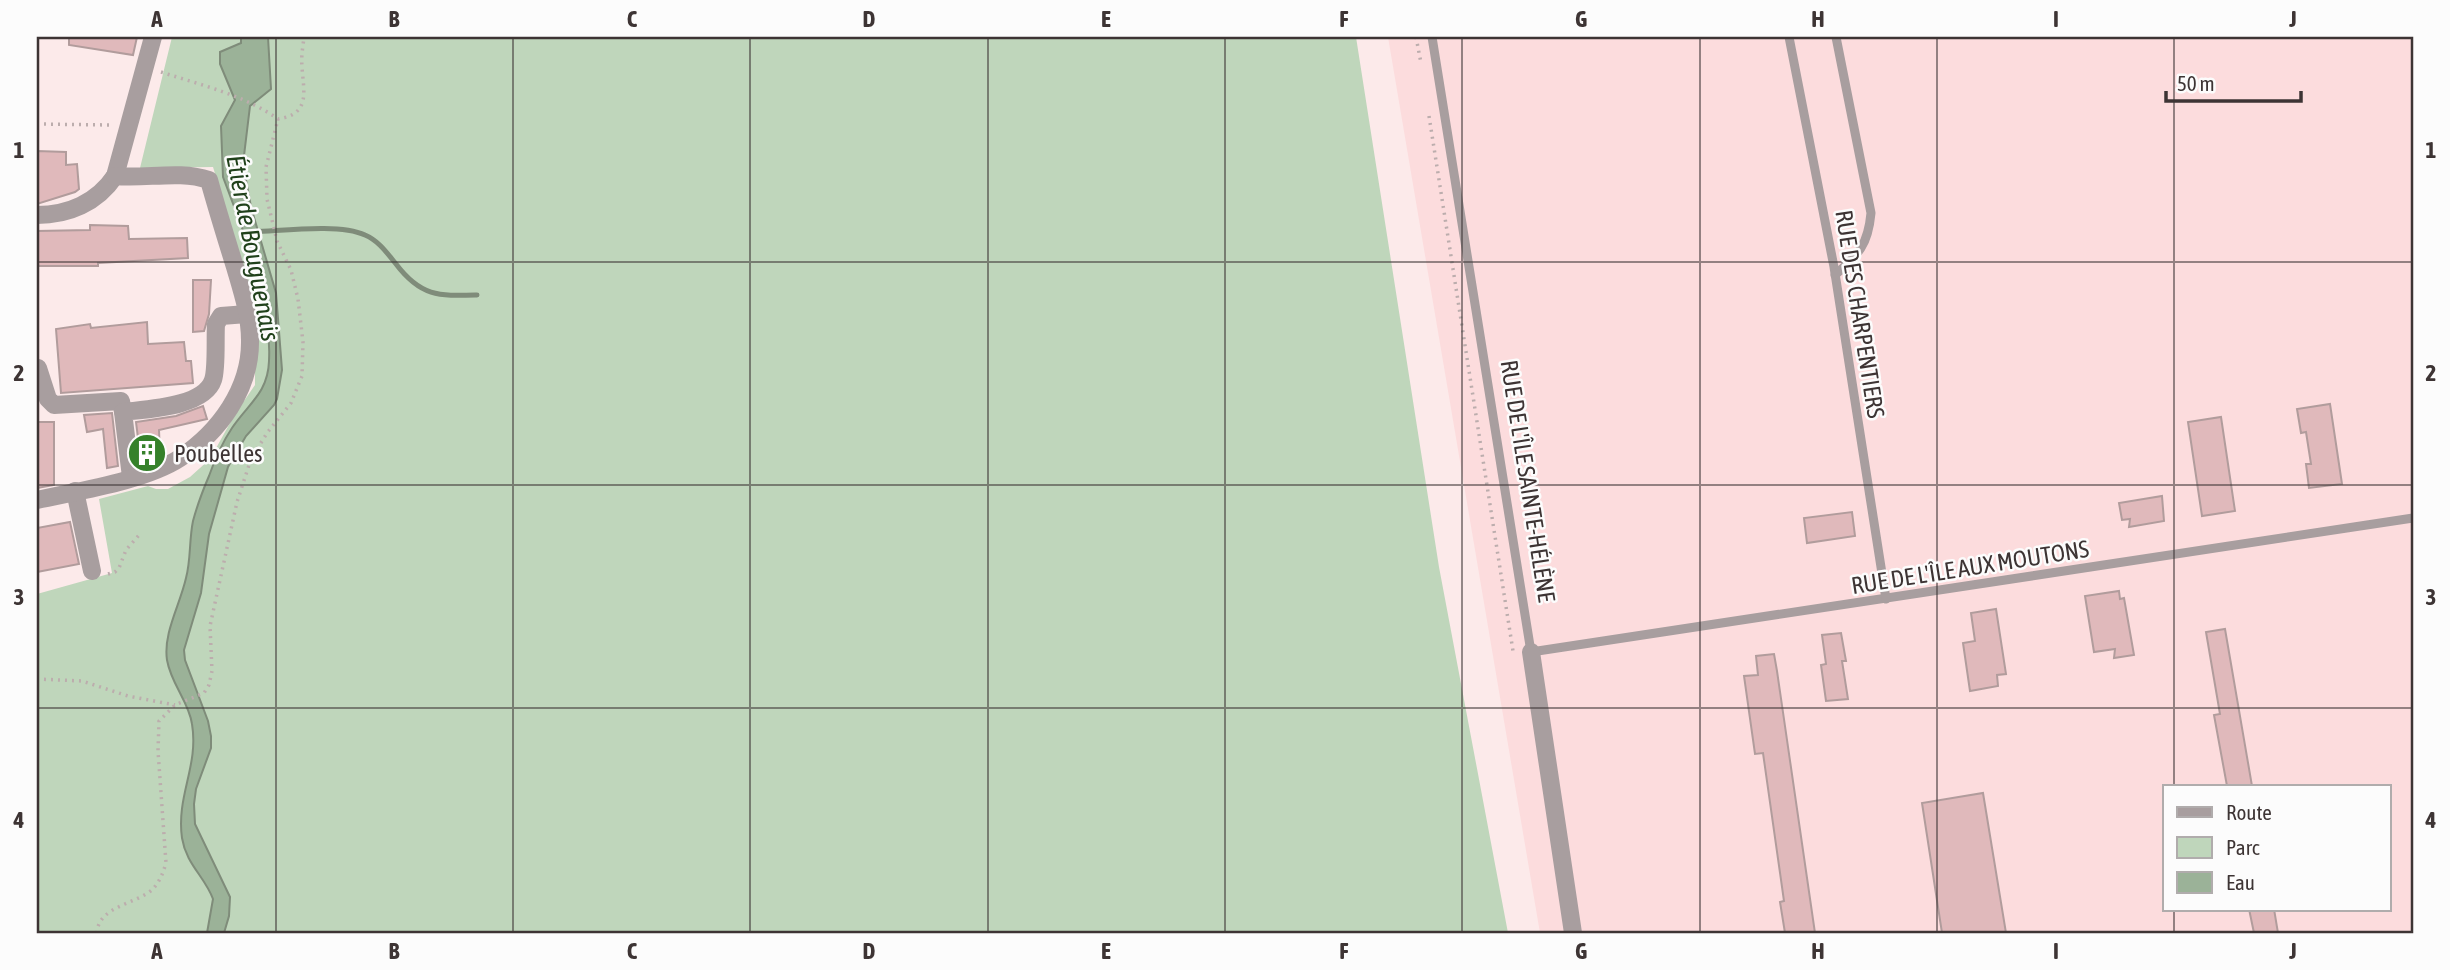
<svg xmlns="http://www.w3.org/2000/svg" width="2450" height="970" viewBox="0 0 2450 970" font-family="'Asap Condensed',sans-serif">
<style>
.built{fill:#fcdcdd;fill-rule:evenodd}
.green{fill:#bfd6bb}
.water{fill:#9bb298;stroke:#7f8c7a;stroke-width:2}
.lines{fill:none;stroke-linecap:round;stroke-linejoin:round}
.stream{stroke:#7f8c7a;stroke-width:5}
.building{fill:#e0b9bb;stroke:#b19c9c;stroke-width:2}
.path{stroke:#bcadad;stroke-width:3.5;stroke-dasharray:2 5;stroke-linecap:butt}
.service{stroke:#a89e9f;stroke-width:9}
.minor{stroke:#a89e9f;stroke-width:18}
.grid{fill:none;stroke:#3d3434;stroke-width:2;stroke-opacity:0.55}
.labels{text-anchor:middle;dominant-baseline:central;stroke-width:5;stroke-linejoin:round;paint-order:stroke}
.street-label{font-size:24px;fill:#3d3434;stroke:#fcfcfc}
.poi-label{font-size:24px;fill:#3d3434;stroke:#fcfcfc;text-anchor:start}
.water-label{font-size:26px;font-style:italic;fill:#20411b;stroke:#fcfcfc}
.neatline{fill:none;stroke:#3d3434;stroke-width:2.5}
.grid-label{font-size:23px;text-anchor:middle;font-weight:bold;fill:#3d3434}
</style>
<rect width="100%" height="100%" fill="#fceaea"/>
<path class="built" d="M 1388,37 L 2413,37 L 2413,933 L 1540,933 ZM 2165,786 L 2389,786 L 2389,909 L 2165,909 Z"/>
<path class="green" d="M 172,37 L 1356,37 L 1439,567 L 1508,933 L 37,933 L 37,594 L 112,573 L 99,499 L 148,486 L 156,489 L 168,489 L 190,477 L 210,459 L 235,414 L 255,385 L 255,304 L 213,167 L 140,168 Z"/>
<path class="water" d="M 241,37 L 268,37 L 271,89 L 250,106 L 243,164 L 251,207 L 276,293 L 282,370 L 277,399 L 274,405 L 246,436 L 228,467 L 209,534 L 201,593 L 184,650 L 185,660 L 208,721 L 211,736 L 211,748 L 196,789 L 194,804 L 195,824 L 230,897 L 229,916 L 224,933 L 207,933 L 213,899 C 205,877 186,864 182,838 C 176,796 199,766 192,724 C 189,702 171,684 167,660 C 163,633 180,605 186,578 C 191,560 189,540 193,521 C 197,506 203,490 209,476 C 215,459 222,443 232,428 C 248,404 268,393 269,361 C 272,297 245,236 223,177 L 221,126 L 235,100 L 220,64 L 220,52 L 241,43 Z"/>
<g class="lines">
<path class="stream" d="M 252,232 C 282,231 339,223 365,235 C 379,241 387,253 396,264 C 421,297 439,296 477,295"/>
</g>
<g class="building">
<path d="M 69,37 L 137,37 L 133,55 L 69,45 Z"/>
<path d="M 37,151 L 66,152 L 66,165 L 77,164 L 79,189 L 75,192 L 37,204 Z"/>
<path d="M 90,225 L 128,226 L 129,239 L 187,238 L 188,258 L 98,263 L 98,266 L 37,266 L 37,231 L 90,230 Z"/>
<path d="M 193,280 L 211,280 L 209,314 L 204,331 L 193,332 Z"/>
<path d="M 147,322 L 148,344 L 184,342 L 186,361 L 191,361 L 193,383 L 61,393 L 56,329 L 90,324 L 91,328 Z"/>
<path d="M 2330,404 L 2342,484 L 2309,488 L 2306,464 L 2311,464 L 2306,432 L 2301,433 L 2297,409 Z"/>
<path d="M 203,406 L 207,419 L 159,430 L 160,456 L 141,462 L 136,422 L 176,416 Z"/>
<path d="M 112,413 L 118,466 L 107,468 L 103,429 L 87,432 L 84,415 Z"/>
<path d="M 2221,417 L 2235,511 L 2202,516 L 2188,422 Z"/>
<path d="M 37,422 L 54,422 L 54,485 L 37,488 Z"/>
<path d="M 2162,496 L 2164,521 L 2129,527 L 2130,519 L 2122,520 L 2119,503 Z"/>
<path d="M 1852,512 L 1855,536 L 1807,543 L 1804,518 Z"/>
<path d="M 70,522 L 79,564 L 37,572 L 37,528 Z"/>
<path d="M 2119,591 L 2120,599 L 2124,598 L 2134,655 L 2114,658 L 2115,649 L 2094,652 L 2085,596 Z"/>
<path d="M 1996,609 L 2006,674 L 1997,675 L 1998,686 L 1970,691 L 1963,643 L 1975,641 L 1971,613 Z"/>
<path d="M 2225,629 L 2252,786 L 2227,786 L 2214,715 L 2220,714 L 2206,632 Z"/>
<path d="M 1841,633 L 1846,661 L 1842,661 L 1848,699 L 1826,701 L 1821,665 L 1826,664 L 1822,635 Z"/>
<path d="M 1774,654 L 1777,671 L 1815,933 L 1785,933 L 1780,902 L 1784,901 L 1763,753 L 1755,754 L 1744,676 L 1758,675 L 1756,656 Z"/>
<path d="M 1983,793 L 2006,933 L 1942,933 L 1922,803 Z"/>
<path d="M 2249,909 L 2274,909 L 2278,933 L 2254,933 Z"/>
</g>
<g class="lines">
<g class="path">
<path d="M 1416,37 L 1421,63"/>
<path d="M 161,72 C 201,85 244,95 278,119 C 312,114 303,90 302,66 C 301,56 303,46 304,37"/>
<path d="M 1429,116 L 1513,651"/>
<path d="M 37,124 L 111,125"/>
<path d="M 108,574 L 115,572 L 119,568 L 126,550 L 140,534"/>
<path d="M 37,679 L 82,681 L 128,696 L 175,705"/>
<path d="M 97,933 C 98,906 137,904 153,889 C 160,881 163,873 166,863 L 158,751 L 159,721 L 175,705 L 204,693 L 209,685 L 212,671 L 210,626 L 237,502 L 251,459 L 267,433 L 291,403 L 302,376 L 303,342 L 298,299 L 291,270 L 277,241 L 267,199 L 266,167 L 278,119"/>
</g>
<g class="service">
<path d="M 1432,37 L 1531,652 L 2413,518"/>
<path d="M 1789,37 L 1834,267 L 1886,599"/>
<path d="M 1835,275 C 1859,254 1868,245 1871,213 L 1836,37"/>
</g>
<g class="minor">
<path d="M 37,215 C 68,215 97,203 115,176 L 153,37"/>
<path d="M 38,368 L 48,399 L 54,405 L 121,401 L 123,412"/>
<path d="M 131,477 L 123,412 C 147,409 204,407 213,380 C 217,369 215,338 216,324 L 221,316 L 247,314"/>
<path d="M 75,491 L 92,571"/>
<path d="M 37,500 C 77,491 145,481 180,458 C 219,432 251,389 250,340 C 250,315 242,291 235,267 C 226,238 217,209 209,180 C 179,170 147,179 115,176"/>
<path d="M 1531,652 L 1573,933"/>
</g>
</g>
<path class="grid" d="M 276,37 L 276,933M 513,37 L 513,933M 750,37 L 750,933M 988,37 L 988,933M 1225,37 L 1225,933M 1462,37 L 1462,933M 1700,37 L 1700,933M 1937,37 L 1937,933M 2174,37 L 2174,786M 37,262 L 2413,262M 37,485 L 2413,485M 37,708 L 2413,708M 2174,909 L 2174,933"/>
<defs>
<g id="building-disc" transform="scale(2.0125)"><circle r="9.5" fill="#35812a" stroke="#fcfcfc"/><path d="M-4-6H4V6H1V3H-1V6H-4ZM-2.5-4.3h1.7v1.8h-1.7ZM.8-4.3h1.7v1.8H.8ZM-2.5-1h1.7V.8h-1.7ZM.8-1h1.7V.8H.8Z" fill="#fff"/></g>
</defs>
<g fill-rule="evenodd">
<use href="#building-disc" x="147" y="453"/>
</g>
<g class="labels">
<g class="street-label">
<text transform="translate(1860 314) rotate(81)">RUE DES CHARPENTIERS</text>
<text transform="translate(1528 481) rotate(81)">RUE DE L'ÎLE SAINTE-HÉLÈNE</text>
<text transform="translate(1970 567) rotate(-9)">RUE DE L'ÎLE AUX MOUTONS</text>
</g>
<g class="poi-label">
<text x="174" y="453">Poubelles</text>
</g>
<g class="water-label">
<text transform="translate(253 248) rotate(79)">Étier de Bouguenais</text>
</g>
</g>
<rect width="2450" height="970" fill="none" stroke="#fcfcfc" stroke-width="77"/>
<rect x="2163" y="785" width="228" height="126" fill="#fcfcfc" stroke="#b0acac" stroke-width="2"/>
<rect x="2177" y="807" width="35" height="10" fill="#a89e9f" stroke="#b0acac" stroke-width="2"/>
<text x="2226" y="820" font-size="21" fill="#3d3434">Route</text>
<rect x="2177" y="837" width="35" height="21" fill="#bfd6bb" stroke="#b0acac" stroke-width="2"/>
<text x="2226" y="855" font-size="21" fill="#3d3434">Parc</text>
<rect x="2177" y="872" width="35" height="21" fill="#9bb298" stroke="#b0acac" stroke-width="2"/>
<text x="2226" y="890" font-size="21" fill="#3d3434">Eau</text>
<path d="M2166 91v10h135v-10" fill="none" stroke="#3d3434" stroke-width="3.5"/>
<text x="2177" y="91" font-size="21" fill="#3d3434" stroke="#fcfcfc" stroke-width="5" paint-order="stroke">50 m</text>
<rect x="38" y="38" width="2374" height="894" class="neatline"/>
<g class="grid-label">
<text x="157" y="27">A</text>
<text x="394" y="27">B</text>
<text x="632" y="27">C</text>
<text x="869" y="27">D</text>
<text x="1106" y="27">E</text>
<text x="1344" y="27">F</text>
<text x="1581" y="27">G</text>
<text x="1818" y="27">H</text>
<text x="2056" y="27">I</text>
<text x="2293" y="27">J</text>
<text x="19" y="158">1</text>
<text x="2431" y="158">1</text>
<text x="19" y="381">2</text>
<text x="2431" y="381">2</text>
<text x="19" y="605">3</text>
<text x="2431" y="605">3</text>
<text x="19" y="828">4</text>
<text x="2431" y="828">4</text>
<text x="157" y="959">A</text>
<text x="394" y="959">B</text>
<text x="632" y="959">C</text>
<text x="869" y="959">D</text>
<text x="1106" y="959">E</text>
<text x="1344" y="959">F</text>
<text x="1581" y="959">G</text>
<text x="1818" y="959">H</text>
<text x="2056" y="959">I</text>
<text x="2293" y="959">J</text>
</g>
</svg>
